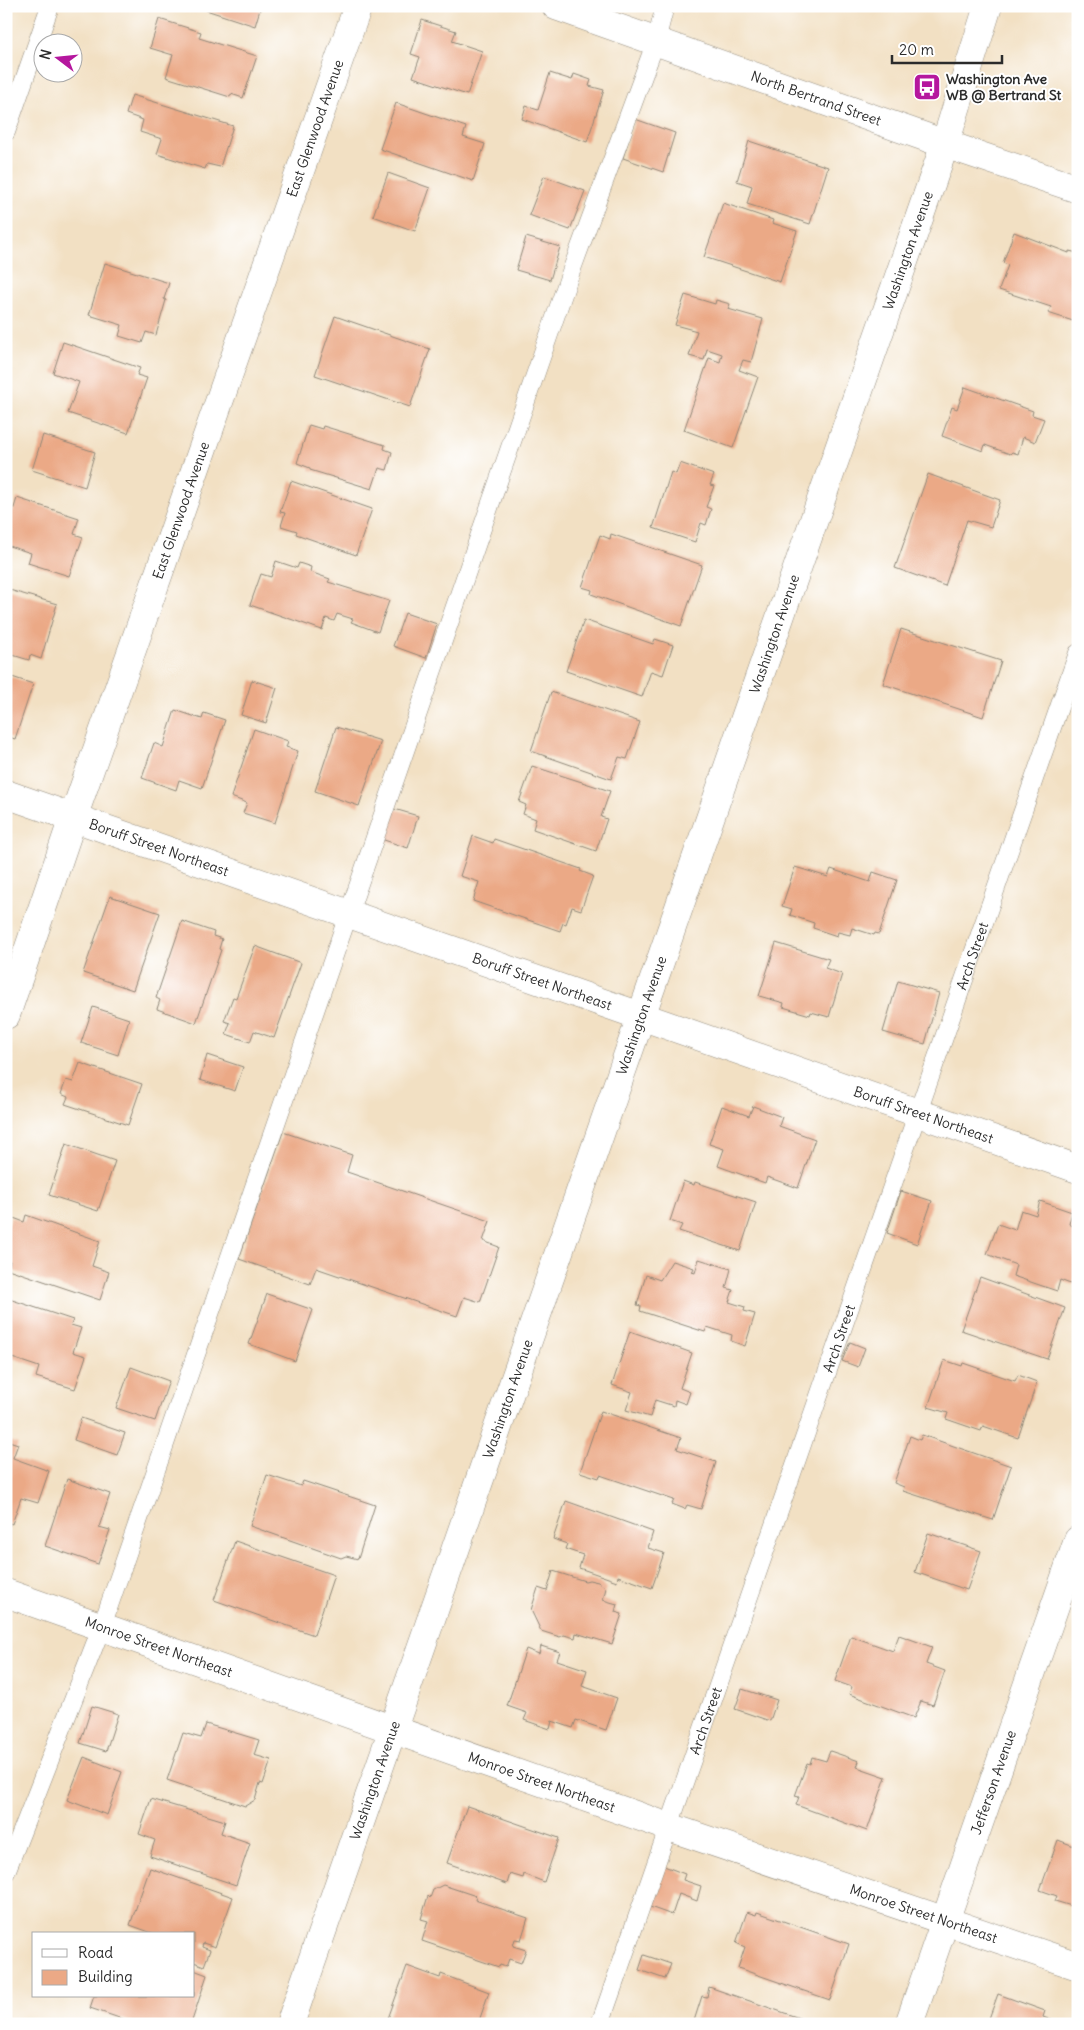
<svg xmlns="http://www.w3.org/2000/svg" width="1084" height="2030" viewBox="0 0 1084 2030" font-family="Delius,sans-serif">
<style>
.building{fill:#eba986}
.lines{fill:none;stroke-linecap:round;stroke-linejoin:round}
.service-casing{stroke:#8e8677;stroke-width:19}
.minor-casing{stroke:#8e8677;stroke-width:29}
.service{stroke:#fff;stroke-width:18}
.minor{stroke:#fff;stroke-width:28}
.labels{text-anchor:middle;dominant-baseline:central;stroke-width:4;stroke-linejoin:round;paint-order:stroke}
.poi-label{font-size:14px;font-weight:bold;fill:#2b2b2b;stroke:#fff;text-anchor:start}
.street-label{font-size:14px;fill:#2b2b2b;stroke:#fff}
</style>
<rect width="100%" height="100%" fill="#fff"/>
<filter id="ink" filterUnits="userSpaceOnUse"><feTurbulence type="fractalNoise" baseFrequency=".02" numOctaves="2"/><feDisplacementMap in="SourceGraphic" scale="10" xChannelSelector="R" yChannelSelector="G"/><feConvolveMatrix kernelMatrix="1 2 1 2 8 2 1 2 1" color-interpolation-filters="sRGB"/></filter>
<filter id="wash" filterUnits="userSpaceOnUse"><feTurbulence type="fractalNoise" baseFrequency=".0096" numOctaves="4" result="noise"/><feDisplacementMap in="SourceGraphic" scale="20" xChannelSelector="R" yChannelSelector="G"/><feGaussianBlur stdDeviation="1.12" result="paint"/><feColorMatrix in="noise" values="0 0 0 0 0 0 0 0 0 0 0 0 0 0 0 0 0 1.4 0 .05"/><feComposite in="paint" operator="in"/></filter>
<g filter="url(#wash)">
<rect width="100%" height="100%" fill="#f2e0c3"/>
<g id="blocks">
<g class="building">
<path d="M 207,6 L 261,6 L 255,26 L 206,10 Z"/>
<path d="M 159,19 L 201,32 L 199,38 L 257,56 L 243,98 L 231,94 L 230,97 L 166,77 L 173,55 L 150,48 Z"/>
<path d="M 422,20 L 456,31 L 452,41 L 482,51 L 467,95 L 413,77 L 420,57 L 411,54 Z"/>
<path d="M 550,73 L 572,80 L 574,74 L 591,80 L 589,86 L 604,90 L 587,142 L 522,119 L 526,106 L 538,110 Z"/>
<path d="M 132,95 L 233,126 L 220,167 L 207,164 L 205,169 L 157,154 L 162,139 L 140,132 L 143,120 L 126,114 Z"/>
<path d="M 396,103 L 466,127 L 463,137 L 485,144 L 473,181 L 380,149 Z"/>
<path d="M 635,119 L 675,133 L 663,172 L 623,158 Z"/>
<path d="M 749,141 L 828,167 L 810,224 L 747,204 L 752,186 L 737,181 Z"/>
<path d="M 388,173 L 430,188 L 415,231 L 373,216 Z"/>
<path d="M 544,176 L 585,191 L 570,230 L 529,215 Z"/>
<path d="M 723,203 L 773,220 L 772,223 L 797,231 L 780,282 L 704,257 Z"/>
<path d="M 1014,232 L 1069,253 L 1069,251 L 1078,253 L 1078,306 L 1073,321 L 1048,313 L 1051,307 L 999,290 L 1008,265 L 1003,263 Z"/>
<path d="M 526,237 L 560,247 L 550,280 L 516,270 Z"/>
<path d="M 105,263 L 169,283 L 164,299 L 166,300 L 156,335 L 146,332 L 142,343 L 119,336 L 122,325 L 89,315 Z"/>
<path d="M 685,295 L 715,304 L 716,300 L 730,304 L 728,309 L 763,319 L 751,362 L 743,360 L 739,370 L 758,377 L 733,448 L 684,430 L 709,358 L 720,362 L 722,354 L 707,349 L 704,360 L 689,356 L 697,331 L 675,325 Z"/>
<path d="M 335,316 L 430,349 L 410,407 L 315,375 Z"/>
<path d="M 63,342 L 140,368 L 137,375 L 147,378 L 128,433 L 68,413 L 79,382 L 53,373 Z"/>
<path d="M 965,387 L 1033,411 L 1032,415 L 1044,419 L 1035,442 L 1023,437 L 1018,454 L 1012,452 L 1010,454 L 985,445 L 983,451 L 942,436 L 952,407 L 957,409 Z"/>
<path d="M 309,425 L 322,429 L 323,426 L 385,445 L 384,449 L 392,452 L 387,470 L 379,468 L 372,489 L 310,470 L 310,468 L 297,463 Z"/>
<path d="M 43,435 L 95,452 L 85,487 L 32,470 Z"/>
<path d="M 680,463 L 714,475 L 710,485 L 714,486 L 706,507 L 711,509 L 706,525 L 701,523 L 695,542 L 653,528 L 671,472 L 676,474 Z"/>
<path d="M 928,474 L 1000,500 L 991,527 L 967,520 L 945,586 L 895,568 Z"/>
<path d="M 291,481 L 372,509 L 356,555 L 296,534 L 297,531 L 281,526 L 285,513 L 280,512 Z"/>
<path d="M 17,498 L 79,518 L 74,534 L 83,537 L 69,576 L 28,563 L 31,553 L 6,545 L 6,509 L 13,511 Z"/>
<path d="M 611,534 L 702,565 L 681,626 L 591,594 L 592,590 L 582,587 L 600,535 L 610,539 Z"/>
<path d="M 276,561 L 297,568 L 299,563 L 311,567 L 310,572 L 330,579 L 328,582 L 389,601 L 378,632 L 351,622 L 353,619 L 337,614 L 334,621 L 326,618 L 322,630 L 250,605 L 261,574 L 271,577 Z"/>
<path d="M 6,589 L 57,604 L 41,659 L 30,655 L 29,660 L 6,653 Z"/>
<path d="M 405,613 L 437,624 L 426,658 L 393,646 Z"/>
<path d="M 584,620 L 653,644 L 655,639 L 673,645 L 663,675 L 651,671 L 642,697 L 566,671 Z"/>
<path d="M 901,629 L 1001,661 L 983,717 L 883,684 Z"/>
<path d="M 6,675 L 33,684 L 15,739 L 6,736 Z"/>
<path d="M 252,680 L 277,688 L 266,723 L 241,715 Z"/>
<path d="M 551,692 L 640,722 L 627,759 L 619,757 L 611,779 L 531,751 Z"/>
<path d="M 175,710 L 202,719 L 204,713 L 225,720 L 202,788 L 179,780 L 176,790 L 142,778 L 154,743 L 163,747 Z"/>
<path d="M 336,727 L 381,741 L 359,806 L 315,791 Z"/>
<path d="M 254,729 L 288,741 L 286,747 L 298,751 L 275,823 L 243,813 L 247,803 L 231,797 Z"/>
<path d="M 532,766 L 610,791 L 601,817 L 607,819 L 596,851 L 533,829 L 536,819 L 523,814 L 526,805 L 519,802 Z"/>
<path d="M 391,808 L 418,816 L 408,848 L 381,839 Z"/>
<path d="M 473,836 L 493,843 L 494,839 L 581,869 L 580,871 L 593,876 L 581,910 L 572,907 L 566,924 L 563,923 L 560,931 L 473,901 L 479,882 L 460,876 Z"/>
<path d="M 795,867 L 828,877 L 831,869 L 870,882 L 873,872 L 897,880 L 879,934 L 875,933 L 874,935 L 852,928 L 850,935 L 838,932 L 837,936 L 813,928 L 814,923 L 790,915 L 792,909 L 782,906 Z"/>
<path d="M 110,896 L 160,913 L 133,990 L 83,973 Z"/>
<path d="M 182,921 L 214,932 L 213,936 L 222,939 L 219,949 L 221,950 L 196,1023 L 157,1009 L 160,1000 L 156,998 Z"/>
<path d="M 776,943 L 829,959 L 825,968 L 842,974 L 829,1017 L 811,1012 L 810,1015 L 783,1007 L 784,1003 L 759,996 Z"/>
<path d="M 255,946 L 301,963 L 274,1038 L 254,1031 L 250,1042 L 226,1034 L 230,1023 L 224,1021 L 233,997 L 236,998 Z"/>
<path d="M 898,981 L 939,993 L 925,1044 L 883,1032 Z"/>
<path d="M 93,1007 L 129,1019 L 118,1055 L 81,1043 Z"/>
<path d="M 207,1055 L 243,1067 L 235,1091 L 200,1080 Z"/>
<path d="M 80,1063 L 142,1084 L 128,1125 L 65,1104 L 68,1097 L 61,1094 L 66,1080 L 73,1082 Z"/>
<path d="M 722,1106 L 749,1116 L 753,1106 L 782,1117 L 779,1126 L 815,1139 L 798,1188 L 767,1177 L 765,1183 L 718,1166 L 724,1149 L 709,1144 Z"/>
<path d="M 283,1132 L 352,1155 L 347,1172 L 490,1221 L 483,1241 L 499,1247 L 480,1302 L 464,1297 L 457,1316 L 316,1268 L 310,1284 L 239,1259 Z"/>
<path d="M 66,1144 L 115,1161 L 98,1211 L 49,1195 Z"/>
<path d="M 683,1181 L 694,1185 L 695,1182 L 756,1202 L 740,1251 L 679,1231 L 682,1225 L 670,1221 Z"/>
<path d="M 901,1191 L 932,1201 L 917,1244 L 887,1233 Z"/>
<path d="M 1040,1201 L 1072,1212 L 1069,1224 L 1073,1226 L 1075,1234 L 1078,1235 L 1078,1270 L 1073,1285 L 1060,1280 L 1057,1291 L 1013,1276 L 1016,1265 L 987,1254 L 998,1224 L 1015,1230 L 1021,1210 L 1036,1215 Z"/>
<path d="M 26,1215 L 100,1241 L 92,1266 L 109,1272 L 100,1300 L 8,1269 L 10,1261 L 6,1260 L 6,1231 L 11,1217 L 24,1222 Z"/>
<path d="M 699,1259 L 731,1269 L 726,1288 L 733,1290 L 729,1302 L 745,1307 L 744,1311 L 755,1314 L 745,1346 L 731,1341 L 732,1335 L 707,1327 L 705,1332 L 640,1311 L 641,1306 L 637,1305 L 646,1275 L 660,1280 L 672,1261 L 694,1268 L 692,1272 L 695,1273 Z"/>
<path d="M 980,1277 L 1065,1308 L 1047,1359 L 961,1330 Z"/>
<path d="M 267,1294 L 313,1310 L 295,1361 L 249,1344 Z"/>
<path d="M 6,1298 L 73,1320 L 71,1325 L 81,1328 L 73,1352 L 86,1356 L 75,1389 L 36,1377 L 39,1367 L 6,1356 Z"/>
<path d="M 630,1331 L 692,1353 L 680,1388 L 690,1392 L 686,1404 L 675,1400 L 674,1406 L 655,1400 L 650,1417 L 626,1410 L 632,1392 L 612,1385 Z"/>
<path d="M 850,1342 L 865,1348 L 858,1367 L 842,1361 Z"/>
<path d="M 944,1360 L 962,1366 L 963,1363 L 1015,1381 L 1018,1375 L 1037,1382 L 1018,1438 L 983,1426 L 981,1431 L 946,1419 L 948,1413 L 928,1407 Z"/>
<path d="M 131,1367 L 169,1381 L 155,1421 L 116,1408 Z"/>
<path d="M 601,1411 L 681,1438 L 677,1449 L 716,1462 L 701,1509 L 687,1505 L 685,1509 L 672,1504 L 674,1500 L 600,1475 L 599,1478 L 580,1472 Z"/>
<path d="M 81,1418 L 125,1433 L 117,1455 L 74,1440 Z"/>
<path d="M 922,1435 L 1011,1466 L 993,1520 L 903,1491 L 904,1487 L 894,1483 L 910,1436 L 920,1440 Z"/>
<path d="M 6,1440 L 18,1444 L 13,1458 L 49,1471 L 38,1503 L 21,1498 L 12,1524 L 10,1523 L 6,1532 Z"/>
<path d="M 267,1475 L 301,1486 L 303,1481 L 375,1505 L 358,1559 L 346,1556 L 341,1558 L 250,1526 Z"/>
<path d="M 67,1479 L 110,1494 L 99,1527 L 110,1530 L 98,1564 L 45,1546 Z"/>
<path d="M 566,1501 L 653,1532 L 648,1548 L 664,1553 L 652,1588 L 618,1576 L 617,1581 L 579,1568 L 583,1555 L 565,1549 L 567,1544 L 553,1539 Z"/>
<path d="M 928,1533 L 981,1551 L 967,1590 L 915,1572 Z"/>
<path d="M 235,1541 L 334,1575 L 314,1635 L 214,1600 Z"/>
<path d="M 553,1571 L 585,1581 L 589,1580 L 598,1582 L 606,1588 L 603,1600 L 617,1604 L 615,1612 L 622,1614 L 612,1644 L 576,1633 L 575,1638 L 564,1635 L 560,1637 L 541,1631 L 531,1610 L 538,1588 L 547,1591 Z"/>
<path d="M 899,1635 L 932,1647 L 926,1664 L 945,1671 L 933,1705 L 921,1701 L 914,1718 L 849,1694 L 852,1687 L 835,1681 L 851,1636 L 893,1651 Z"/>
<path d="M 541,1646 L 560,1652 L 557,1660 L 587,1670 L 582,1686 L 617,1698 L 606,1730 L 576,1720 L 573,1728 L 552,1721 L 550,1729 L 524,1720 L 527,1713 L 507,1706 L 526,1649 L 539,1654 Z"/>
<path d="M 742,1689 L 777,1700 L 770,1721 L 735,1709 Z"/>
<path d="M 92,1706 L 118,1714 L 106,1751 L 80,1743 Z"/>
<path d="M 206,1724 L 259,1740 L 254,1755 L 271,1760 L 263,1784 L 260,1783 L 255,1800 L 245,1806 L 167,1780 L 183,1733 L 201,1738 Z"/>
<path d="M 830,1751 L 859,1761 L 857,1767 L 886,1777 L 867,1831 L 796,1805 L 799,1797 L 795,1796 L 807,1763 L 810,1764 L 812,1757 L 826,1761 Z"/>
<path d="M 84,1757 L 122,1772 L 107,1815 L 67,1800 Z"/>
<path d="M 151,1799 L 225,1821 L 221,1833 L 250,1843 L 236,1885 L 150,1856 L 155,1840 L 139,1834 Z"/>
<path d="M 467,1806 L 559,1838 L 544,1882 L 524,1874 L 523,1878 L 510,1874 L 507,1884 L 447,1863 Z"/>
<path d="M 1058,1840 L 1074,1846 L 1075,1842 L 1078,1843 L 1078,1908 L 1055,1901 L 1057,1896 L 1040,1890 Z"/>
<path d="M 664,1866 L 685,1874 L 683,1880 L 701,1886 L 697,1901 L 679,1894 L 672,1915 L 650,1907 Z"/>
<path d="M 150,1868 L 233,1897 L 215,1947 L 203,1943 L 202,1947 L 210,1950 L 204,1966 L 194,1962 L 194,1934 L 155,1934 L 130,1925 Z"/>
<path d="M 443,1885 L 476,1896 L 475,1900 L 528,1918 L 521,1940 L 515,1939 L 513,1946 L 526,1950 L 521,1963 L 509,1959 L 506,1967 L 500,1965 L 499,1967 L 422,1941 L 428,1921 L 421,1919 L 428,1896 L 430,1898 L 433,1890 Z"/>
<path d="M 747,1912 L 756,1915 L 757,1912 L 849,1944 L 830,2000 L 738,1968 L 745,1947 L 736,1943 Z"/>
<path d="M 644,1955 L 671,1964 L 665,1979 L 639,1970 Z"/>
<path d="M 407,1966 L 440,1978 L 441,1974 L 489,1992 L 478,2024 L 386,2024 Z"/>
<path d="M 194,1970 L 207,1975 L 191,2024 L 137,2024 L 90,2008 L 94,1996 L 194,1996 Z"/>
<path d="M 709,1987 L 808,2021 L 807,2024 L 693,2024 L 702,1996 L 707,1997 Z"/>
<path d="M 998,1994 L 1045,2011 L 1043,2017 L 1062,2024 L 987,2024 Z"/>
</g>
</g>
</g>
<g filter="url(#ink)">
<use href="#blocks" fill-opacity="0" stroke="#8e8677" stroke-width="1"/>
<g class="lines">
<g class="service-casing">
<g id="service">
<path d="M 6,132 L 50,6"/>
<path d="M 6,1872 L 102,1626 L 569,277 L 656,41 L 665,6"/>
<path id="s1" d="M 600,2024 L 1078,653"/>
</g>
</g>
<g class="minor-casing">
<g id="minor">
<path id="s2" d="M 556,6 L 945,144 L 1078,189"/>
<path id="s3" d="M 6,794 L 1078,1169"/>
<path id="s4" d="M 6,1015 L 73,818 L 358,6"/>
<path id="s5" d="M 6,1593 L 669,1827 L 1078,1966"/>
<path id="s6" d="M 290,2024 L 945,144 L 988,6"/>
<path id="s7" d="M 909,2024 L 1078,1540"/>
</g>
</g>
<use href="#service" class="service"/>
<use href="#minor" class="minor"/>
</g>
</g>
<defs>
<g id="bus-square" transform="scale(1.4375)"><rect x="-9" y="-9" width="18" height="18" rx="4" fill="#b5179e" stroke="#fff"/><path d="M-5-6H5V4H4V6H2V4H-2V6H-4V4H-5ZM-3.5-4V0h7V-4ZM-3.5 1.2v1.5H-2V1.2ZM2 1.2v1.5H3.5V1.2Z" fill="#fff"/></g>
</defs>
<g fill-rule="evenodd">
<use href="#bus-square" x="927" y="87"/>
</g>
<g class="labels">
<g class="poi-label">
<text x="946" y="79">Washington Ave<tspan x="946" dy="16">WB @ Bertrand St</tspan></text>
</g>
<g class="street-label">
<text stroke="none"><textPath href="#s2" startOffset="276">North Bertrand Street</textPath></text>
<text stroke="none"><textPath href="#s4" startOffset="939">East Glenwood Avenue</textPath></text>
<text stroke="none"><textPath href="#s6" startOffset="1878">Washington Avenue</textPath></text>
<text stroke="none"><textPath href="#s4" startOffset="534">East Glenwood Avenue</textPath></text>
<text stroke="none"><textPath href="#s6" startOffset="1472">Washington Avenue</textPath></text>
<text stroke="none"><textPath href="#s3" startOffset="162">Boruff Street Northeast</textPath></text>
<text stroke="none"><textPath href="#s1" startOffset="1131">Arch Street</textPath></text>
<text stroke="none"><textPath href="#s3" startOffset="568">Boruff Street Northeast</textPath></text>
<text stroke="none"><textPath href="#s6" startOffset="1068">Washington Avenue</textPath></text>
<text stroke="none"><textPath href="#s3" startOffset="972">Boruff Street Northeast</textPath></text>
<text stroke="none"><textPath href="#s1" startOffset="726">Arch Street</textPath></text>
<text stroke="none"><textPath href="#s6" startOffset="662">Washington Avenue</textPath></text>
<text stroke="none"><textPath href="#s5" startOffset="162">Monroe Street Northeast</textPath></text>
<text stroke="none"><textPath href="#s1" startOffset="321">Arch Street</textPath></text>
<text stroke="none"><textPath href="#s6" startOffset="258">Washington Avenue</textPath></text>
<text stroke="none"><textPath href="#s7" startOffset="256">Jefferson Avenue</textPath></text>
<text stroke="none"><textPath href="#s5" startOffset="568">Monroe Street Northeast</textPath></text>
<text stroke="none"><textPath href="#s5" startOffset="972">Monroe Street Northeast</textPath></text>
</g>
</g>
<rect width="1084" height="2030" fill="none" stroke="#fff" stroke-width="25"/>
<rect x="32" y="1932" width="162" height="65" fill="#ffffff" stroke="#aaaaaa"/>
<rect x="42" y="1949" width="25" height="8" fill="#ffffff" stroke="#aaaaaa"/>
<text x="78" y="1958" font-size="15" fill="#2b2b2b">Road</text>
<rect x="42" y="1970" width="25" height="15" fill="#eba986" stroke="#aaaaaa"/>
<text x="78" y="1982" font-size="15" fill="#2b2b2b">Building</text>
<g transform="translate(58 58) rotate(286)"><circle r="24" fill="#ffffff" stroke="#aaaaaa"/>
<path d="M0-4L9 19L0 12L-9 19Z" fill="#b5179e"/>
<text y="-8" font-size="14" font-weight="bold" text-anchor="middle" fill="#2b2b2b">N</text>
</g>
<path d="M892 55v8h110v-8" fill="none" stroke="#2b2b2b" stroke-width="2.5"/>
<text x="899" y="55" font-size="15" fill="#2b2b2b" stroke="#ffffff" stroke-width="4" paint-order="stroke">20 m</text>
</svg>
